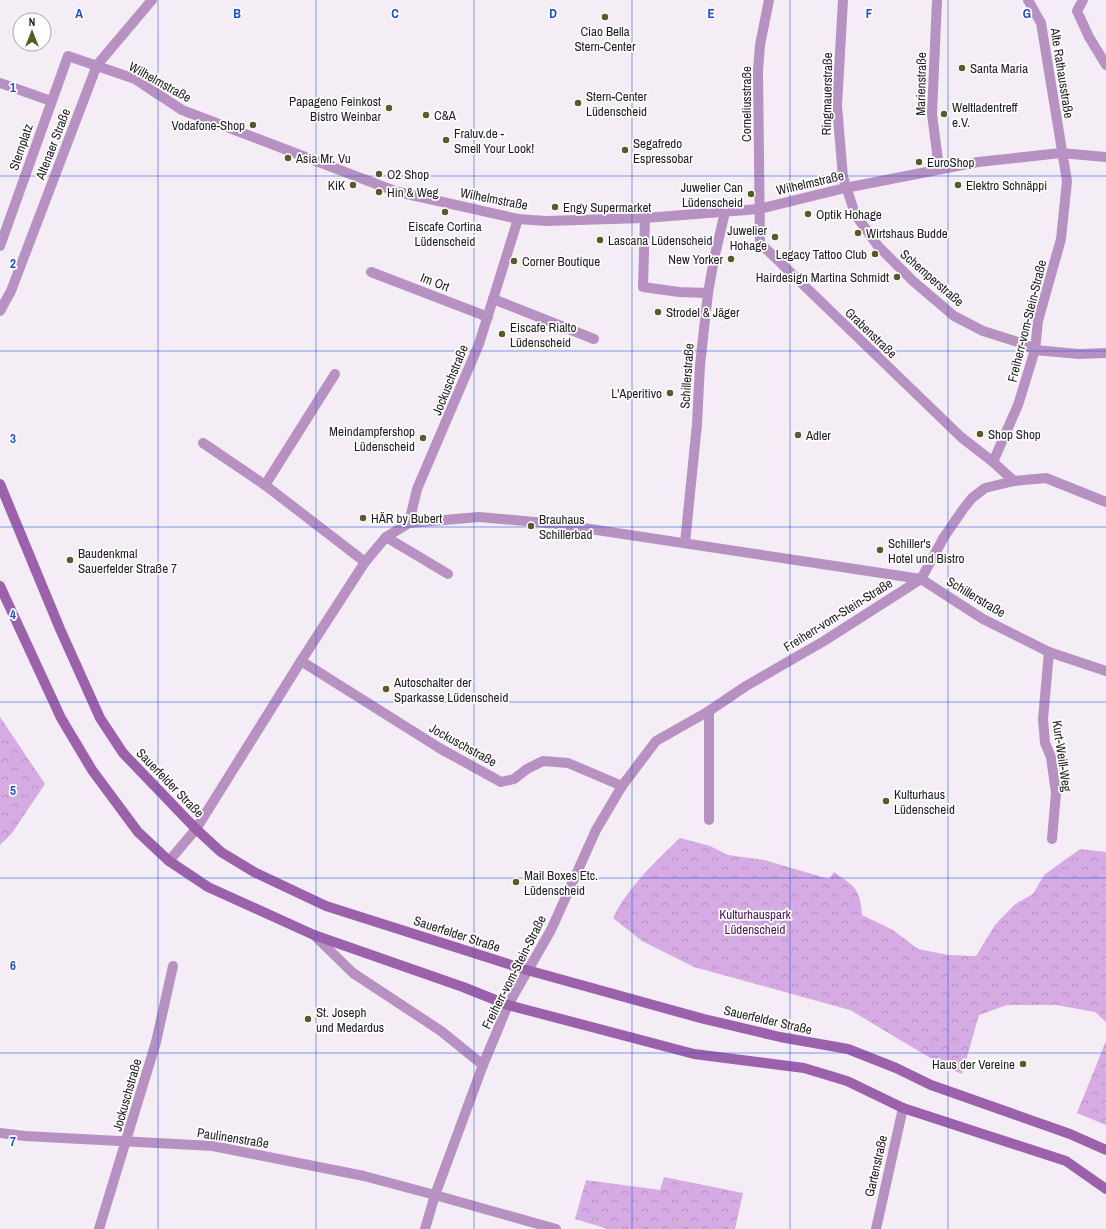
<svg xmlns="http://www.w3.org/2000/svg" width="1106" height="1229" viewBox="0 0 1106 1229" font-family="'Archivo Narrow',sans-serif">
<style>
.park{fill:url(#park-crowns)}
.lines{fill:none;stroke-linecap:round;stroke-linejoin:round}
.lane{stroke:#b891c3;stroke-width:10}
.street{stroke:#b891c3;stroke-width:10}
.secondary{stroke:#9c61ab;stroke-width:10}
.grid{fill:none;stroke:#1d4ed8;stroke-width:1;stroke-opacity:0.55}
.poi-dot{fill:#5a5a27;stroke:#fff;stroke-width:1.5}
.labels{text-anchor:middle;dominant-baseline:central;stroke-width:3.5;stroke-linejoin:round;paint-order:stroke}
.poi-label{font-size:13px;fill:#1e1c1f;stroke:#fff;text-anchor:start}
.street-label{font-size:13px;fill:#1e1c1f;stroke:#fff}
.park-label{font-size:13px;fill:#4c135a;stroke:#fff}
.grid-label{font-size:13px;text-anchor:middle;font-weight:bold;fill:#1d4ed8;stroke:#fff;stroke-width:3.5;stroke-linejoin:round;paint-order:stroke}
</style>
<defs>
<pattern id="park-crowns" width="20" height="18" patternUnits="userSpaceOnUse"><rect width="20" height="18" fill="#d6aae2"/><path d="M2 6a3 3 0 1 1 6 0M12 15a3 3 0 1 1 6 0" fill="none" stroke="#b792c1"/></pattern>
</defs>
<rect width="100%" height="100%" fill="#f4edf6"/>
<g class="park">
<path d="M 0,717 L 45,784 L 12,833 L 0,845 Z"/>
<path d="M 680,838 L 710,846 L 728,855 L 764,860 L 829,879 L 834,872 C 855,887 860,888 862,915 L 893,930 L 918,949 L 948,955 L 976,956 L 995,925 L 1014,905 L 1033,894 L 1044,875 L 1080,849 L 1106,852 L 1106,1022 L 1095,1012 L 1056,1005 L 1007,1005 L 979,1015 L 962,1074 L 947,1068 L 850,1010 L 694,967 L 642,941 L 613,918 C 628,887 656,861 680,838 Z"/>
<path d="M 1106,1041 L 1106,1125 L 1077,1113 Z"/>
<path d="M 664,1177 L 743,1193 L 735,1229 L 608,1229 L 575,1219 L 586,1180 L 660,1190 Z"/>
</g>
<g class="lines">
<g class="lane">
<path d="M 203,443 L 265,485 L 365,562"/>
<path d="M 265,485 L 335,374"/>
<path d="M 386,537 L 448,574"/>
<path d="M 1049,652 L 1043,719 L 1045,743 L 1051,757 L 1056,793 L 1052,839"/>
<path d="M 301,661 L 441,749 L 501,782 L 514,779 L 527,769 L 543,761 L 568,763 L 622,786"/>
<path d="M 709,711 L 709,820"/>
<path d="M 169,861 L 196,829 L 301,661 L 365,562 L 386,537 L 409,523"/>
<path d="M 435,1195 L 556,1229"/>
</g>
<g class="street">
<path d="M 769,0 L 760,45 L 758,70 L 760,243 L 961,437 L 993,462"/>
<path d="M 843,0 L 837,106 L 843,177 L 855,214 L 878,246 L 913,281 L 954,316 L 983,331 L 1024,344 L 1035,350 L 1079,354 L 1106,353"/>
<path d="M 937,0 L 932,114 L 939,168"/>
<path d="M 1083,0 L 1077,11 L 1089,37 L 1106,65"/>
<path d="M 0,83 L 51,101"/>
<path d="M 645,218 L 643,287 L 679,292 L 708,293"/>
<path d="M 518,219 L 479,344 L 417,489 L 409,523 L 479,517 L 557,524 L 921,579 L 983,619 L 1049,652 L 1106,671"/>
<path d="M 0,246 L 68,56 L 135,79 L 182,110 L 379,185 L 398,192 L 518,219 L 546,221 L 645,218 L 759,209 L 845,188 L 978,162 L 1061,153 L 1106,157"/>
<path d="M 371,272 L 488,317"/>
<path d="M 493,299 L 594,339"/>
<path d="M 0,311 L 11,291 L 97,65 L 152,0"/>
<path d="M 1014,481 L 993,462 L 1018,405 L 1035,350 L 1038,321 L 1061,239 L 1067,181 L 1041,23 L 1028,0"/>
<path d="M 685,543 L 697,424 L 700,365 L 708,293 L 714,259 L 725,212"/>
<path d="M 314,935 L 353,973 L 441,1031 L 483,1065"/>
<path d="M 0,1133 L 25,1136 L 213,1146 L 364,1176 L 435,1195"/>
<path d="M 99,1229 L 156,1042 L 173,966"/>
<path d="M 425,1229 L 435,1195 L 483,1065 L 508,1005 L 551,930 L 596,830 L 622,786 L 656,741 L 709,711 L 746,686 L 824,641 L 921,579 L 944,537 L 964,508 L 972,498 L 985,488 L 1014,481 L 1046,478 L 1106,502"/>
<path d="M 876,1229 L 903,1108"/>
</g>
<g class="secondary">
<path d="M 0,484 L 60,629 L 100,718 L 123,753 L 196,829 L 221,852 L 254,872 L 326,906 L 527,970 L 704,1019 L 780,1037 L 848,1049 L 896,1068 L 931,1085 L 1070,1134 L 1106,1150"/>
<path d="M 0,586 L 61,718 L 92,770 L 138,832 L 169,861 L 208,887 L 314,935 L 463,987 L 508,1005 L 694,1054 L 804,1068 L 847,1081 L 903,1108 L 1066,1161 L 1106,1189"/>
</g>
</g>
<path class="grid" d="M 158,0 L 158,1229M 316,0 L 316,1229M 474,0 L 474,1229M 632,0 L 632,1229M 790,0 L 790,1229M 948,0 L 948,1229M 0,176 L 1106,176M 0,351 L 1106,351M 0,527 L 1106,527M 0,702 L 1106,702M 0,878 L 1106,878M 0,1053 L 1106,1053"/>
<g class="poi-dot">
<circle cx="605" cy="17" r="4"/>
<circle cx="962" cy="68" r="4"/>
<circle cx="578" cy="103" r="4"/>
<circle cx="389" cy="108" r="4"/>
<circle cx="944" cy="114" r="4"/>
<circle cx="426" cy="115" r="4"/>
<circle cx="253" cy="125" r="4"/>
<circle cx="446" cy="140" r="4"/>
<circle cx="625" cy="150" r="4"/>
<circle cx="288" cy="158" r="4"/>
<circle cx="919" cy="162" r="4"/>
<circle cx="379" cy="174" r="4"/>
<circle cx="353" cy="185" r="4"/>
<circle cx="958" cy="185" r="4"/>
<circle cx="379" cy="192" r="4"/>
<circle cx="751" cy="194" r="4"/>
<circle cx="555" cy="207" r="4"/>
<circle cx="445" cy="212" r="4"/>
<circle cx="808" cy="214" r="4"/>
<circle cx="858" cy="233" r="4"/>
<circle cx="775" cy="237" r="4"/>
<circle cx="600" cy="240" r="4"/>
<circle cx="875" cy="254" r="4"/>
<circle cx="731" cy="259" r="4"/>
<circle cx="514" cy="261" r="4"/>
<circle cx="897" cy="277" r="4"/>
<circle cx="658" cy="312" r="4"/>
<circle cx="502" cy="334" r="4"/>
<circle cx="670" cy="393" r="4"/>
<circle cx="980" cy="434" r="4"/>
<circle cx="798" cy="435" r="4"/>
<circle cx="423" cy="438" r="4"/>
<circle cx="363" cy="518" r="4"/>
<circle cx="531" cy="526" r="4"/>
<circle cx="880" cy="550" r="4"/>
<circle cx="70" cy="560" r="4"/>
<circle cx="386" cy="689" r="4"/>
<circle cx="886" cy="801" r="4"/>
<circle cx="516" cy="882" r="4"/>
<circle cx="308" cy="1019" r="4"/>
<circle cx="1023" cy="1064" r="4"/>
</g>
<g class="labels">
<g class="poi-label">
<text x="605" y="31" text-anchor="middle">Ciao Bella<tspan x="605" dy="15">Stern-Center</tspan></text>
<text x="970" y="68">Santa Maria</text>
<text x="586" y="96">Stern-Center<tspan x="586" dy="15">Lüdenscheid</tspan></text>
<text x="381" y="101" text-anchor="end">Papageno Feinkost<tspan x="381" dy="15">Bistro Weinbar</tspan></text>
<text x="952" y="107">Weltladentreff<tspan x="952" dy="15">e.V.</tspan></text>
<text x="434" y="115">C&amp;A</text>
<text x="245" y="125" text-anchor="end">Vodafone-Shop</text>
<text x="454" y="133">Fraluv.de -<tspan x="454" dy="15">Smell Your Look!</tspan></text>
<text x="633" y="143">Segafredo<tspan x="633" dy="15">Espressobar</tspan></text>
<text x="296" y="158">Asia Mr. Vu</text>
<text x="927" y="162">EuroShop</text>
<text x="387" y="174">O2 Shop</text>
<text x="345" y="185" text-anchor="end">KiK</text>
<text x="966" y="185">Elektro Schnäppi</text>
<text x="743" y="187" text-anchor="end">Juwelier Can<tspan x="743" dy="15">Lüdenscheid</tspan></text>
<text x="387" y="192">Hin &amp; Weg</text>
<text x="563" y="207">Engy Supermarket</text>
<text x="816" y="214">Optik Hohage</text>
<text x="445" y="226" text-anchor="middle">Eiscafe Cortina<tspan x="445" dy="15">Lüdenscheid</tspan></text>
<text x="767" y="230" text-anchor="end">Juwelier<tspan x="767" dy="15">Hohage</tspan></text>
<text x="866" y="233">Wirtshaus Budde</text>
<text x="608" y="240">Lascana Lüdenscheid</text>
<text x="867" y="254" text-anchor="end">Legacy Tattoo Club</text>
<text x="723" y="259" text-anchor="end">New Yorker</text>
<text x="522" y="261">Corner Boutique</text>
<text x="889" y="277" text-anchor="end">Hairdesign Martina Schmidt</text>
<text x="666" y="312">Strodel &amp; Jäger</text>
<text x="510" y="327">Eiscafe Rialto<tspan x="510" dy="15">Lüdenscheid</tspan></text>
<text x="662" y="393" text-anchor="end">L'Aperitivo</text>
<text x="415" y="431" text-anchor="end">Meindampfershop<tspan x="415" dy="15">Lüdenscheid</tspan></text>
<text x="988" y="434">Shop Shop</text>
<text x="806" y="435">Adler</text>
<text x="371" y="518">HÄR by Bubert</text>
<text x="539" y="519">Brauhaus<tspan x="539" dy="15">Schillerbad</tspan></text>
<text x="888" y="543">Schiller's<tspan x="888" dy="15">Hotel und Bistro</tspan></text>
<text x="78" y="553">Baudenkmal<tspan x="78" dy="15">Sauerfelder Straße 7</tspan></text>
<text x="394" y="682">Autoschalter der<tspan x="394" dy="15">Sparkasse Lüdenscheid</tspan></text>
<text x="894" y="794">Kulturhaus<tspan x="894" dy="15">Lüdenscheid</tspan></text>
<text x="524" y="875">Mail Boxes Etc.<tspan x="524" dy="15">Lüdenscheid</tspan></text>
<text x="316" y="1012">St. Joseph<tspan x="316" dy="15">und Medardus</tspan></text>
<text x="1015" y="1064" text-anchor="end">Haus der Vereine</text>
</g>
<g class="street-label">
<text transform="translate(1062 73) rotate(81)">Alte Rathausstraße</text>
<text transform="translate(160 82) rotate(29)">Wilhelmstraße</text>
<text transform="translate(921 84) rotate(-89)">Marienstraße</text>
<text transform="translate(827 94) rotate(-89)">Ringmauerstraße</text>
<text transform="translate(746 104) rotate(-90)">Corneliusstraße</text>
<text transform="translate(53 144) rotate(-69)">Altenaer Straße</text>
<text transform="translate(21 147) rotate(-71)">Sternplatz</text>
<text transform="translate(810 183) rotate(-13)">Wilhelmstraße</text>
<text transform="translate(494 199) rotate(11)">Wilhelmstraße</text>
<text transform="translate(932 278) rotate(41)">Schemperstraße</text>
<text transform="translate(435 282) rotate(21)">Im Ort</text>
<text transform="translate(1027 321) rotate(-76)">Freiherr-vom-Stein-Straße</text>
<text transform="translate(871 333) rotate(44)">Grabenstraße</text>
<text transform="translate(687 376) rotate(-86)">Schillerstraße</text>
<text transform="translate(450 380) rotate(-68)">Jockuschstraße</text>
<text transform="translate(976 597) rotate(31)">Schillerstraße</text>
<text transform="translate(838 615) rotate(-32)">Freiherr-vom-Stein-Straße</text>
<text transform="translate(463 745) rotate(29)">Jockuschstraße</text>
<text transform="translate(1062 756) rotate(82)">Kurt-Weill-Weg</text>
<text transform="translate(170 783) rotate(46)">Sauerfelder Straße</text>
<text transform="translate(457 934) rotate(18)">Sauerfelder Straße</text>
<text transform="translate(514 972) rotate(-63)">Freiherr-vom-Stein-Straße</text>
<text transform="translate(768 1020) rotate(13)">Sauerfelder Straße</text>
<text transform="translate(127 1095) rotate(-74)">Jockuschstraße</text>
<text transform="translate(233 1138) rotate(9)">Paulinenstraße</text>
<text transform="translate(876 1166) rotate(-77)">Gartenstraße</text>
</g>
<g class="park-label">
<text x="755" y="914">Kulturhauspark<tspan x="755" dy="15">Lüdenscheid</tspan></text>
</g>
</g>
<g class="grid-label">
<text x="79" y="18">A</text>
<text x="237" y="18">B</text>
<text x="395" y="18">C</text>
<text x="553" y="18">D</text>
<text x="711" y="18">E</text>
<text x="869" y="18">F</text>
<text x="1027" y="18">G</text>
<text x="13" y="92">1</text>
<text x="13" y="268">2</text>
<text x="13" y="443">3</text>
<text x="13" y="619">4</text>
<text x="13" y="795">5</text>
<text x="13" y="970">6</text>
<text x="13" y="1146">7</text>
</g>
<g transform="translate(32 32)"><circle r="19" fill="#ffffff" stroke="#a5a4a5"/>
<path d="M0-3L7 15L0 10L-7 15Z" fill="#5a5a27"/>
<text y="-6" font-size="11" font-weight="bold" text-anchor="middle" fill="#1e1c1f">N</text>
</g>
</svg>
